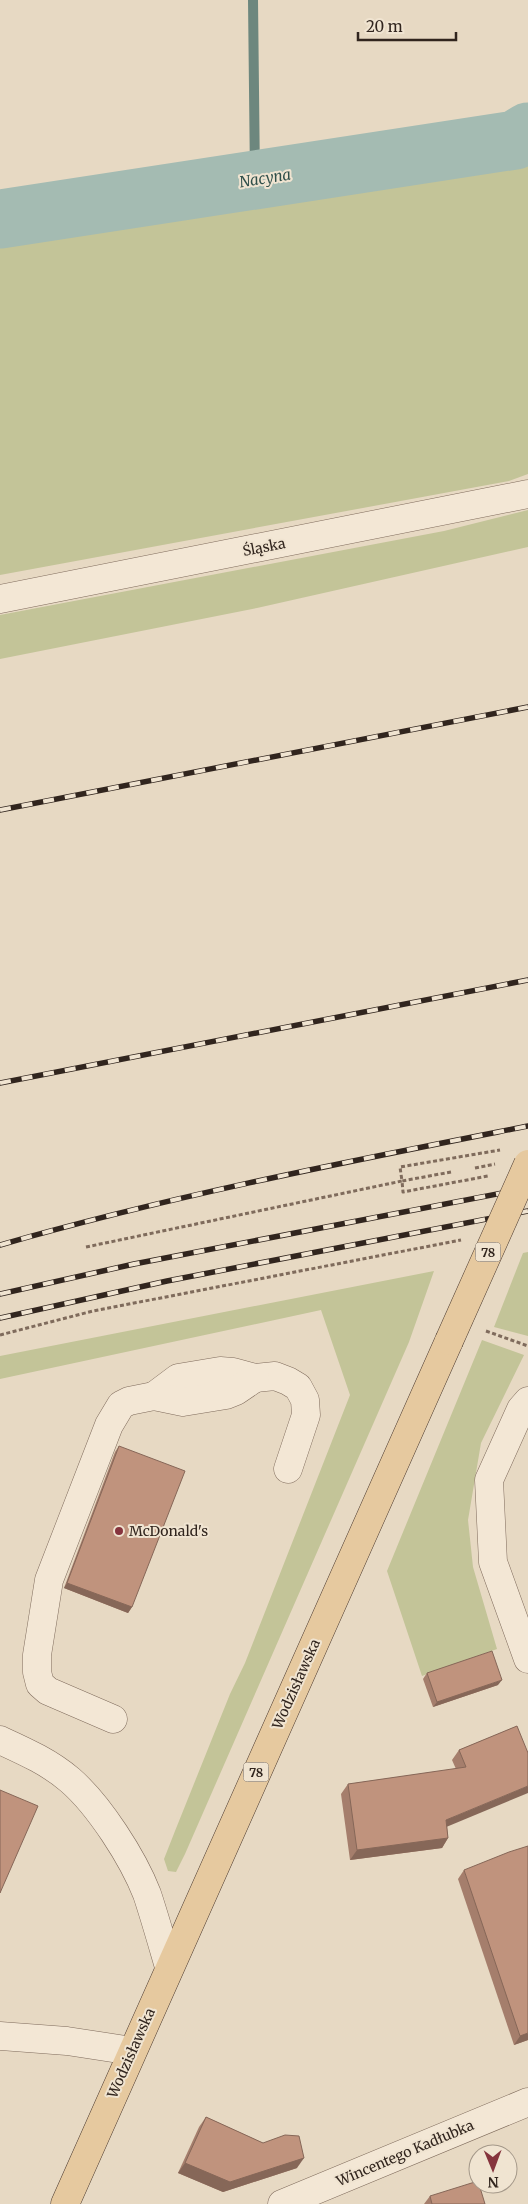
<svg xmlns="http://www.w3.org/2000/svg" width="528" height="2204" viewBox="0 0 528 2204" font-family="Merriweather,serif">
<style>
.green{fill:#c3c498}
.lines{fill:none;stroke-linecap:round;stroke-linejoin:round}
.stream{stroke:#6d877e;stroke-width:10}
.river{stroke:#a4bbb2;stroke-width:59}
.minor-casing{stroke:#7f6b5c;stroke-width:29}
.major-casing{stroke:#4d3b30;stroke-width:29}
.path{stroke:#7f6b5c;stroke-width:3;stroke-dasharray:4 2.5;stroke-linecap:butt}
.minor{stroke:#f3e7d5;stroke-width:28}
.major{stroke:#e6c99f;stroke-width:28}
.rail-casing{stroke:#31251e;stroke-width:5.5}
.rail{stroke:#f0e4d1;stroke-width:4;stroke-dasharray:11;stroke-linecap:butt}
.major-bridge-casing{stroke:#4d3b30;stroke-width:29;stroke-linecap:butt}
.major-bridge{stroke:#e6c99f;stroke-width:28}
.wall{fill:#a57e6c}
.shaded-wall{fill:#866758}
.building{fill:#c0937d;stroke:#866758}
.poi-dot{fill:#86343d;stroke:#f0e4d1;stroke-width:2}
.labels{text-anchor:middle;dominant-baseline:central;stroke-width:4;stroke-linejoin:round;paint-order:stroke}
.shield{fill:#f0e4d1;stroke:#6a5e54;stroke-width:1}
.shield-label{font-size:12px;font-weight:bold;fill:#31251e}
.street-label{font-size:14px;fill:#31251e;stroke:#f0e4d1}
.poi-label{font-size:14px;fill:#31251e;stroke:#f0e4d1;text-anchor:start}
.water-label{font-size:15px;font-style:italic;fill:#2f4f4a;stroke:#f0e4d1}
</style>
<rect width="100%" height="100%" fill="#e7d9c3"/>
<g class="green">
<path d="M 528,123 L 528,474 L 509,481 L 0,575 L 0,210 L 474,134 L 520,130 Z"/>
<path d="M 528,510 L 528,547 L 257,608 L 0,659 L 0,615 L 444,531 Z"/>
<path d="M 528,1252 L 528,1336 L 494,1327 L 523,1253 Z"/>
<path d="M 434,1271 L 409,1342 L 185,1854 L 176,1872 L 168,1871 L 164,1859 L 175,1831 L 230,1694 L 245,1663 L 350,1395 L 321,1310 L 0,1379 L 0,1356 Z"/>
<path d="M 482,1340 L 524,1355 L 481,1443 L 468,1520 L 473,1567 L 497,1649 L 422,1676 L 387,1571 Z"/>
</g>
<g class="lines">
<path class="stream" d="M 253,0 L 255,179"/>
<path class="river" d="M 0,219 L 515,140 L 528,132"/>
<g class="minor-casing">
<g id="minor">
<path d="M 0,599 L 528,494"/>
<path d="M 154,1396 L 178,1378 L 220,1371 L 233,1372 L 255,1378 L 275,1376 L 288,1381 L 298,1387 L 305,1400 L 306,1415 L 288,1469"/>
<path d="M 528,1401 L 521,1409 L 489,1480 L 493,1562 L 528,1659"/>
<path d="M 113,1719 L 48,1691 L 40,1684 L 37,1672 L 37,1655 L 49,1580 L 109,1425 L 121,1405 L 129,1401 L 154,1396 L 183,1402 L 226,1395 L 236,1391 L 255,1378"/>
<path d="M 0,1740 C 24,1751 49,1762 70,1780 C 99,1805 133,1858 147,1894 C 155,1918 162,1943 169,1967"/>
<path d="M 0,2036 L 67,2041 L 132,2051"/>
<path d="M 282,2204 L 528,2102"/>
</g>
</g>
<g class="major-casing">
<path id="major" d="M 65,2204 L 449,1341"/>
</g>
<g class="path">
<path d="M 475,1168 L 495,1164"/>
<path d="M 451,1172 L 402,1181 L 403,1192 L 488,1176"/>
<path d="M 86,1247 L 402,1181 L 400,1167 L 500,1150"/>
<path d="M 486,1331 L 528,1346"/>
<path d="M 0,1335 L 93,1311 L 461,1240"/>
</g>
<use href="#minor" class="minor"/>
<use href="#major" class="major"/>
<g class="rail-casing">
<g id="rail">
<path d="M 0,810 L 528,707"/>
<path d="M 0,1083 L 528,980"/>
<path d="M 0,1245 C 174,1195 351,1161 528,1126"/>
<path d="M 0,1294 L 134,1264 L 528,1188"/>
<path d="M 0,1318 L 167,1281 L 528,1211"/>
</g>
</g>
<use href="#rail" class="rail"/>
<g class="major-bridge-casing">
<path id="major-bridge" d="M 449,1341 L 528,1164"/>
</g>
<use href="#major-bridge" class="major-bridge"/>
</g>
<g class="wall">
<path d="M 119,1446 L 132,1607 L 128,1613 L 64,1588 L 115,1452 Z"/>
<path d="M 427,1673 L 498,1685 L 433,1707 L 423,1679 Z"/>
<path d="M 517,1726 L 447,1826 L 448,1838 L 442,1848 L 350,1860 L 341,1794 L 348,1784 L 456,1769 L 452,1760 L 459,1750 Z"/>
<path d="M 464,1870 L 528,2040 L 514,2045 L 458,1879 Z"/>
<path d="M 206,2117 L 263,2143 L 297,2168 L 223,2192 L 178,2173 L 199,2127 Z"/>
<path d="M 430,2196 L 485,2204 L 424,2204 Z"/>
</g>
<g class="shaded-wall">
<path d="M 67,1583 L 132,1607 L 128,1613 L 64,1588 Z"/>
<path d="M 502,1680 L 498,1685 L 433,1707 L 437,1702 Z"/>
<path d="M 528,1786 L 528,1793 L 439,1830 L 446,1820 Z"/>
<path d="M 448,1838 L 442,1848 L 350,1860 L 357,1850 Z"/>
<path d="M 528,2033 L 528,2040 L 514,2045 L 520,2036 Z"/>
<path d="M 304,2158 L 297,2168 L 223,2192 L 178,2173 L 185,2163 Z"/>
</g>
<g class="building">
<path d="M 119,1446 L 185,1471 L 132,1607 L 67,1583 Z"/>
<path d="M 492,1651 L 502,1680 L 437,1702 L 427,1673 Z"/>
<path d="M 517,1726 L 528,1753 L 528,1786 L 446,1820 L 448,1838 L 357,1850 L 348,1784 L 466,1767 L 459,1750 Z"/>
<path d="M 0,1790 L 38,1806 L 0,1893 Z"/>
<path d="M 528,1846 L 528,2033 L 520,2036 L 464,1870 L 509,1852 Z"/>
<path d="M 206,2117 L 263,2143 L 285,2135 L 299,2136 L 304,2158 L 230,2182 L 185,2163 Z"/>
<path d="M 478,2181 L 485,2204 L 432,2204 L 430,2196 Z"/>
</g>
<circle class="poi-dot" cx="119" cy="1531" r="5"/>
<g class="labels">
<g class="shield">
<rect x="475.5" y="1242.5" width="25" height="19" rx="4"/>
<rect x="243.5" y="1762.5" width="25" height="19" rx="4"/>
</g>
<g class="shield-label">
<text x="488" y="1252">78</text>
<text x="256" y="1772">78</text>
</g>
<g class="street-label">
<text transform="translate(264 547) rotate(-11)">Śląska</text>
<text transform="translate(296 1684) rotate(-66)">Wodzisławska</text>
<text transform="translate(131 2053) rotate(-66)">Wodzisławska</text>
<text transform="translate(405 2153) rotate(-23)">Wincentego Kadłubka</text>
</g>
<g class="poi-label">
<text x="129" y="1531">McDonald's</text>
</g>
<g class="water-label">
<text transform="translate(265 178) rotate(-9)">Nacyna</text>
</g>
</g>
<g transform="translate(493 2169) rotate(179)"><circle r="24" fill="#f0e4d1" stroke="#a49889"/>
<path d="M0-4L9 19L0 12L-9 19Z" fill="#86343d"/>
<text y="-8" font-size="14" font-weight="bold" text-anchor="middle" fill="#31251e">N</text>
</g>
<path d="M358 32v8h98v-8" fill="none" stroke="#31251e" stroke-width="2.5"/>
<text x="366" y="32" font-size="15" fill="#31251e" stroke="#f0e4d1" stroke-width="4" paint-order="stroke">20 m</text>
</svg>
